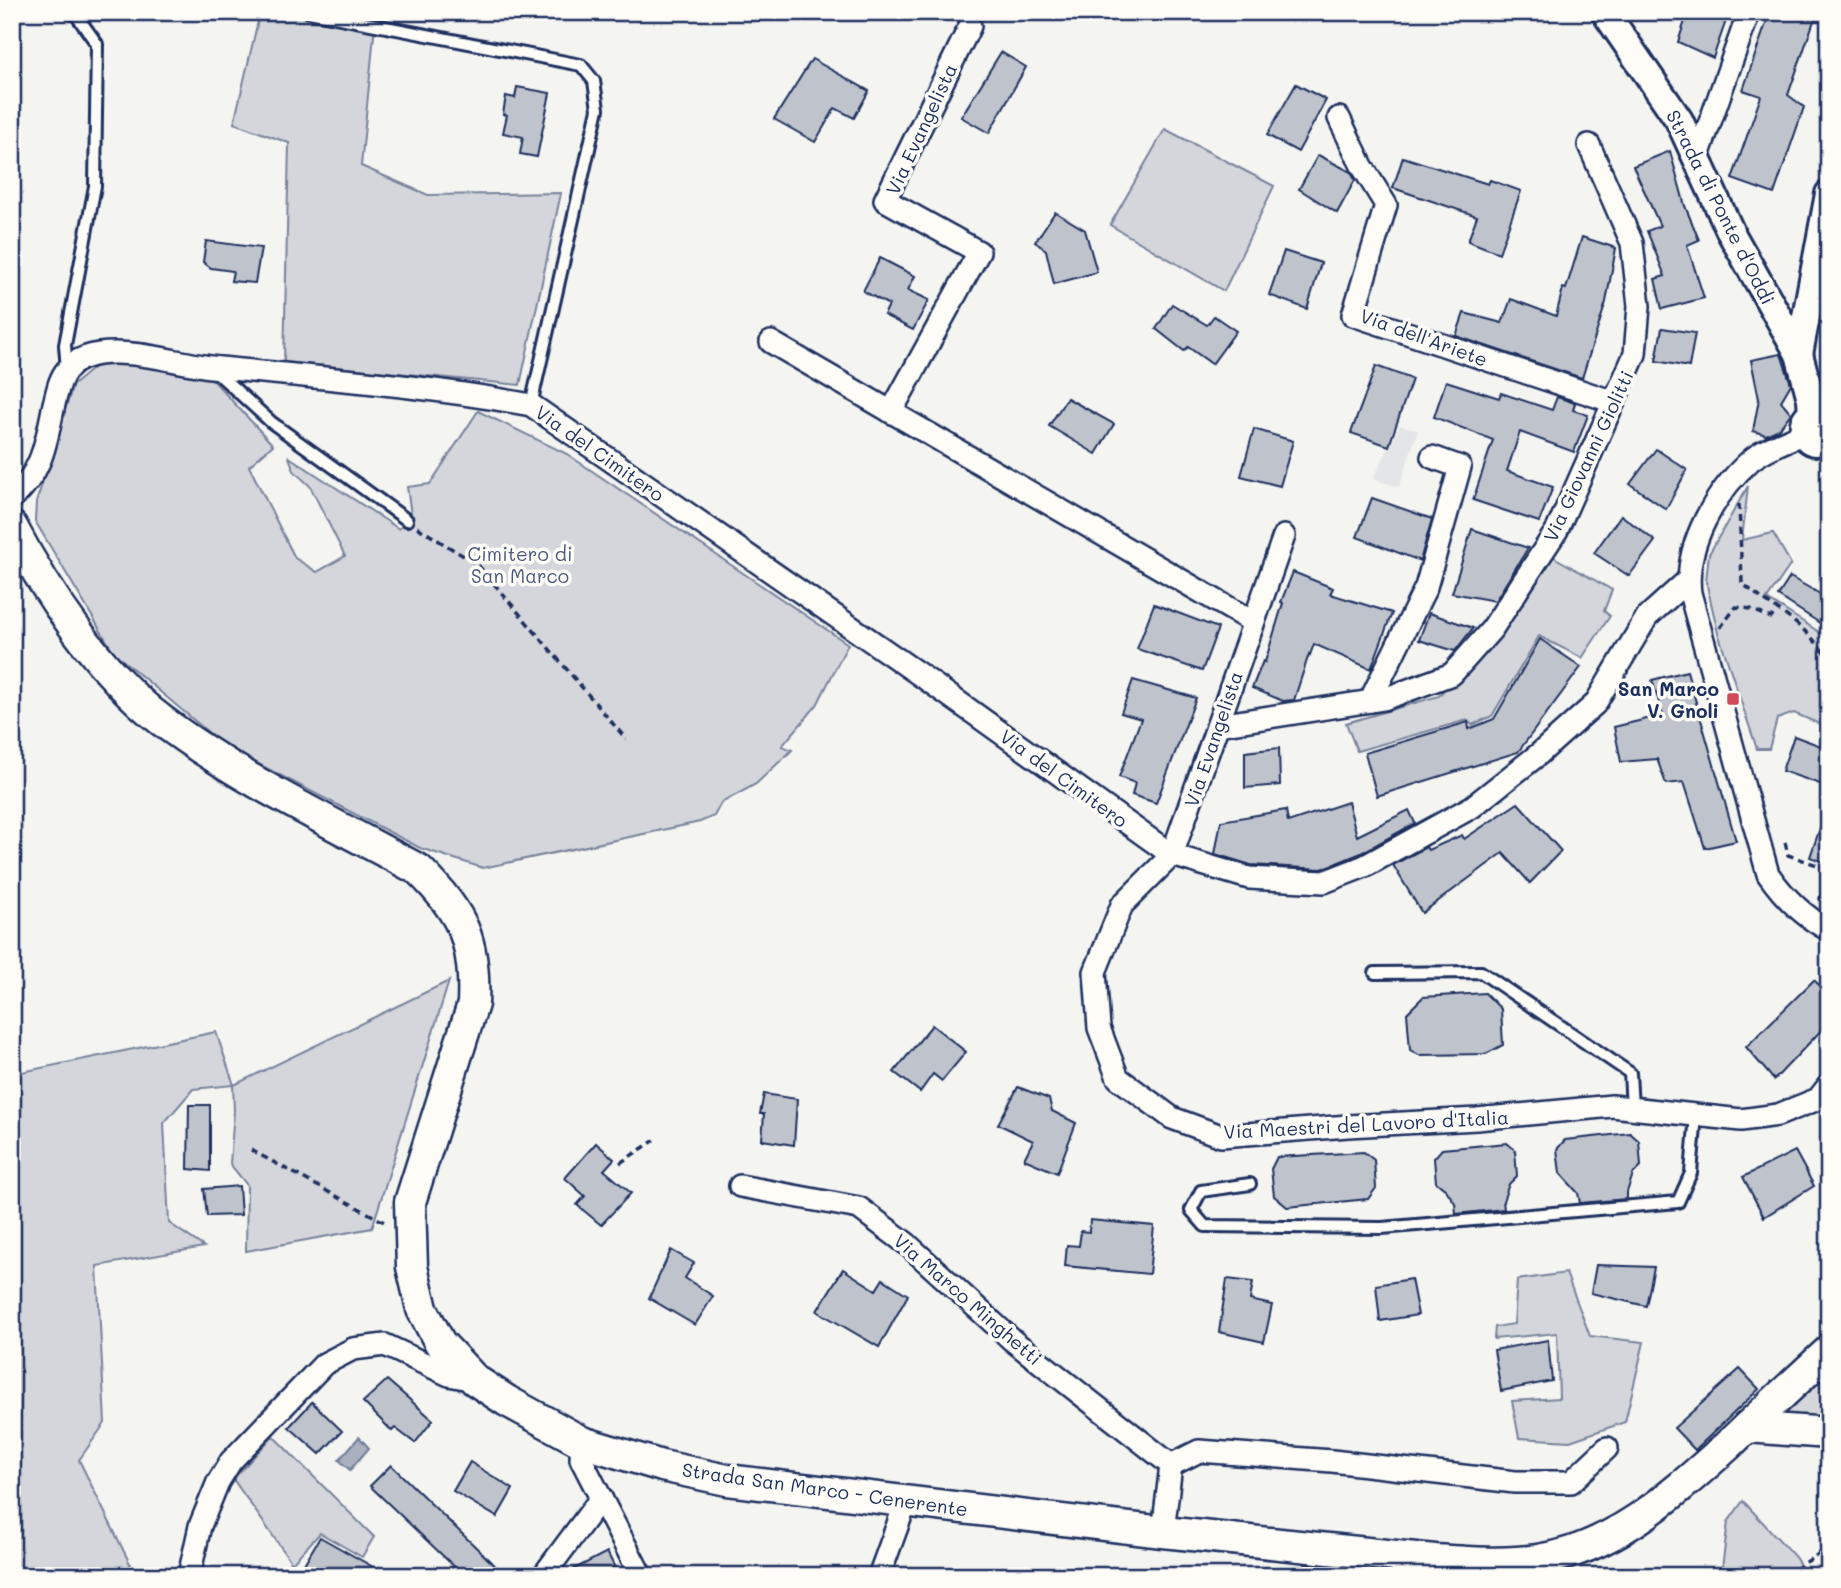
<svg xmlns="http://www.w3.org/2000/svg" width="1841" height="1588" viewBox="0 0 1841 1588" font-family="Mali,sans-serif">
<style>
.built{fill:#e4e5e6}
.green{fill:#d4d6db;stroke:#78829c;stroke-width:2}
.water{fill:#aab0bf;stroke:#717c98;stroke-width:2}
.building{fill:#bfc3cc;stroke:#1b2f5e;stroke-width:2}
.lines{fill:none;stroke-linecap:round;stroke-linejoin:round}
.service-casing{stroke:#1b2f5e;stroke-width:16}
.minor-casing{stroke:#1b2f5e;stroke-width:26}
.tertiary-casing{stroke:#1b2f5e;stroke-width:32}
.secondary-casing{stroke:#1b2f5e;stroke-width:35}
.path{stroke:#1b2f5e;stroke-width:3.5;stroke-dasharray:7 5;stroke-linecap:butt}
.service{stroke:#fdfcf7;stroke-width:10}
.minor{stroke:#fdfcf7;stroke-width:21}
.tertiary{stroke:#fdfcf7;stroke-width:26}
.secondary{stroke:#fdfcf7;stroke-width:30}
.poi-dot{fill:#d1495b;stroke:#fdfcf7;stroke-width:2.5}
.labels{text-anchor:middle;dominant-baseline:central;stroke-width:7;stroke-linejoin:round;paint-order:stroke}
.street-label{font-size:19px;fill:#1b2f5e;stroke:#fdfcf7}
.park-label{font-size:19px;fill:#49597d;stroke:#fdfcf7}
.poi-label{font-size:19px;font-weight:bold;fill:#1b2f5e;stroke:#fdfcf7;text-anchor:end}
</style>
<rect width="100%" height="100%" fill="#f4f4f1"/>
<filter id="ink" filterUnits="userSpaceOnUse"><feTurbulence type="fractalNoise" baseFrequency=".0143" numOctaves="2"/><feDisplacementMap in="SourceGraphic" scale="14" xChannelSelector="R" yChannelSelector="G"/><feConvolveMatrix kernelMatrix="1 2 1 2 8 2 1 2 1" color-interpolation-filters="sRGB"/></filter>
<g filter="url(#ink)">
<path class="built" d="M 1400,425 L 1418,430 L 1399,487 L 1373,479 Z"/>
<g class="green">
<path d="M 260,12 L 309,12 L 375,25 L 361,166 L 428,195 L 561,193 L 520,385 L 284,362 L 289,143 L 234,123 Z"/>
<path d="M 1165,129 L 1274,186 L 1224,291 L 1110,225 Z"/>
<path d="M 103,360 L 157,366 L 211,378 L 273,445 L 249,466 L 295,558 L 317,572 L 345,556 L 310,486 L 294,471 L 289,457 L 399,529 L 411,514 L 407,487 L 430,484 L 478,411 L 567,454 L 848,644 L 817,705 L 782,746 L 792,750 L 756,784 L 721,803 L 714,816 L 700,822 L 483,868 L 420,848 L 226,747 L 114,653 L 35,521 L 36,503 L 73,385 Z"/>
<path d="M 1748,486 L 1742,540 L 1773,533 L 1791,564 L 1767,599 L 1824,635 L 1829,630 L 1829,728 L 1794,713 L 1777,719 L 1769,749 L 1757,749 L 1718,633 L 1706,581 L 1709,554 Z"/>
<path d="M 1552,556 L 1612,590 L 1604,611 L 1610,616 L 1582,658 L 1539,636 L 1492,716 L 1472,725 L 1467,720 L 1357,751 L 1346,723 L 1439,696 Z"/>
<path d="M 449,981 L 372,1228 L 246,1251 L 247,1185 L 230,1164 L 234,1111 L 233,1085 L 193,1089 L 164,1123 L 169,1223 L 204,1247 L 97,1266 L 105,1423 L 79,1460 L 136,1576 L 12,1576 L 12,1074 L 216,1032 L 234,1085 Z"/>
<path d="M 1566,1273 L 1590,1336 L 1644,1342 L 1625,1422 L 1570,1441 L 1519,1438 L 1512,1401 L 1559,1398 L 1557,1333 L 1494,1339 L 1495,1327 L 1514,1324 L 1517,1280 Z"/>
<path d="M 1829,1363 L 1829,1426 L 1767,1422 Z"/>
<path d="M 273,1436 L 374,1537 L 362,1557 L 320,1533 L 292,1563 L 233,1479 Z"/>
<path d="M 1743,1501 L 1795,1557 L 1807,1576 L 1721,1576 L 1728,1522 Z"/>
</g>
<path class="water" d="M 359,1437 L 369,1448 L 350,1470 L 339,1460 Z"/>
<g class="building">
<path d="M 1688,12 L 1729,12 L 1713,58 L 1678,42 Z"/>
<path d="M 1770,12 L 1817,12 L 1788,95 L 1804,107 L 1774,194 L 1732,179 L 1761,96 L 1743,90 Z"/>
<path d="M 1001,52 L 1026,67 L 989,133 L 961,117 Z"/>
<path d="M 812,59 L 869,91 L 854,118 L 835,108 L 815,142 L 774,119 Z"/>
<path d="M 1296,84 L 1326,100 L 1298,152 L 1267,135 Z"/>
<path d="M 517,87 L 550,93 L 537,157 L 520,154 L 523,137 L 503,133 L 507,115 L 503,114 L 506,96 L 515,98 Z"/>
<path d="M 1670,151 L 1685,206 L 1699,240 L 1687,245 L 1704,298 L 1662,309 L 1655,279 L 1665,276 L 1647,231 L 1660,226 L 1633,166 Z"/>
<path d="M 1318,155 L 1351,172 L 1355,180 L 1337,213 L 1299,189 Z"/>
<path d="M 1403,157 L 1488,184 L 1490,180 L 1521,191 L 1499,253 L 1468,241 L 1477,216 L 1393,188 Z"/>
<path d="M 1055,212 L 1085,230 L 1097,272 L 1054,284 L 1046,250 L 1035,242 Z"/>
<path d="M 1582,237 L 1616,248 L 1606,302 L 1582,378 L 1456,336 L 1464,313 L 1502,323 L 1511,299 L 1556,316 L 1563,288 L 1566,289 Z"/>
<path d="M 206,241 L 261,248 L 255,283 L 231,281 L 233,271 L 211,268 L 203,262 Z"/>
<path d="M 1284,251 L 1321,263 L 1307,309 L 1269,295 Z"/>
<path d="M 880,258 L 915,276 L 908,290 L 929,300 L 913,330 L 884,315 L 889,305 L 863,291 Z"/>
<path d="M 1172,304 L 1207,325 L 1214,316 L 1236,331 L 1212,364 L 1188,347 L 1184,351 L 1156,329 Z"/>
<path d="M 1662,328 L 1695,333 L 1689,367 L 1656,361 Z"/>
<path d="M 1781,354 L 1791,384 L 1781,401 L 1791,413 L 1779,429 L 1766,435 L 1753,431 L 1759,399 L 1751,360 Z"/>
<path d="M 1376,366 L 1412,379 L 1389,446 L 1351,433 Z"/>
<path d="M 1446,381 L 1499,398 L 1501,393 L 1552,410 L 1557,397 L 1575,403 L 1573,410 L 1588,415 L 1574,452 L 1520,432 L 1507,471 L 1553,487 L 1539,522 L 1473,500 L 1493,440 L 1434,417 Z"/>
<path d="M 1067,398 L 1114,424 L 1096,454 L 1049,426 Z"/>
<path d="M 1254,429 L 1293,441 L 1280,486 L 1241,476 Z"/>
<path d="M 1656,449 L 1687,470 L 1666,509 L 1630,484 Z"/>
<path d="M 1372,498 L 1432,519 L 1420,561 L 1357,537 Z"/>
<path d="M 1621,515 L 1655,541 L 1629,576 L 1594,553 Z"/>
<path d="M 1472,529 L 1528,548 L 1495,601 L 1452,593 Z"/>
<path d="M 1293,572 L 1333,588 L 1330,594 L 1392,613 L 1371,669 L 1314,644 L 1310,655 L 1309,654 L 1294,700 L 1283,701 L 1252,688 L 1263,661 L 1265,662 L 1283,603 L 1281,602 Z"/>
<path d="M 1790,577 L 1829,599 L 1829,629 L 1778,596 Z"/>
<path d="M 1154,604 L 1218,628 L 1202,671 L 1137,649 Z"/>
<path d="M 1429,613 L 1444,618 L 1473,628 L 1455,651 L 1419,640 Z"/>
<path d="M 1540,639 L 1581,667 L 1518,752 L 1377,796 L 1365,753 L 1468,722 L 1469,729 L 1494,719 Z"/>
<path d="M 1687,671 L 1736,841 L 1705,848 L 1684,782 L 1666,784 L 1657,759 L 1621,762 L 1614,727 L 1663,715 L 1652,680 Z"/>
<path d="M 1133,680 L 1196,698 L 1156,803 L 1132,795 L 1135,783 L 1119,777 L 1141,719 L 1121,713 Z"/>
<path d="M 1794,736 L 1829,749 L 1829,787 L 1782,771 Z"/>
<path d="M 1279,748 L 1280,785 L 1245,788 L 1245,752 Z"/>
<path d="M 1348,802 L 1357,836 L 1409,810 L 1415,823 L 1359,854 L 1322,869 L 1251,865 L 1215,854 L 1221,821 L 1286,810 L 1288,822 Z"/>
<path d="M 1518,803 L 1561,851 L 1530,883 L 1503,853 L 1422,913 L 1393,865 L 1426,847 L 1428,850 L 1462,835 L 1464,839 Z"/>
<path d="M 1826,811 L 1829,811 L 1829,864 L 1810,857 Z"/>
<path d="M 1814,980 L 1829,995 L 1829,1022 L 1774,1080 L 1746,1047 Z"/>
<path d="M 1485,993 L 1501,1009 L 1503,1045 L 1486,1054 L 1419,1055 L 1410,1050 L 1407,1013 L 1423,997 Z"/>
<path d="M 932,1025 L 966,1052 L 942,1081 L 933,1074 L 920,1092 L 894,1072 Z"/>
<path d="M 1018,1087 L 1049,1099 L 1052,1111 L 1076,1123 L 1057,1173 L 1024,1159 L 1033,1141 L 998,1124 Z"/>
<path d="M 764,1094 L 797,1099 L 794,1145 L 762,1140 L 764,1114 L 760,1114 Z"/>
<path d="M 189,1105 L 210,1105 L 210,1171 L 188,1169 Z"/>
<path d="M 1630,1133 L 1639,1141 L 1641,1166 L 1633,1174 L 1627,1192 L 1627,1199 L 1580,1203 L 1578,1193 L 1560,1173 L 1557,1149 L 1565,1140 Z"/>
<path d="M 596,1143 L 614,1159 L 604,1170 L 631,1193 L 601,1225 L 577,1205 L 585,1196 L 565,1178 Z"/>
<path d="M 1507,1143 L 1515,1150 L 1517,1176 L 1509,1184 L 1503,1201 L 1504,1209 L 1456,1214 L 1455,1203 L 1446,1190 L 1436,1182 L 1434,1158 L 1442,1149 Z"/>
<path d="M 1795,1151 L 1814,1186 L 1764,1217 L 1743,1177 Z"/>
<path d="M 1364,1152 L 1374,1160 L 1376,1188 L 1368,1199 L 1287,1207 L 1274,1196 L 1271,1169 L 1277,1157 Z"/>
<path d="M 239,1186 L 241,1215 L 207,1216 L 204,1189 Z"/>
<path d="M 1090,1220 L 1154,1226 L 1149,1274 L 1065,1266 L 1067,1245 L 1079,1246 L 1081,1231 L 1089,1232 Z"/>
<path d="M 671,1250 L 694,1263 L 685,1278 L 713,1296 L 695,1325 L 649,1298 Z"/>
<path d="M 1596,1265 L 1654,1267 L 1646,1306 L 1591,1293 Z"/>
<path d="M 843,1269 L 876,1290 L 883,1279 L 908,1295 L 879,1347 L 817,1311 Z"/>
<path d="M 1227,1279 L 1253,1282 L 1250,1300 L 1272,1305 L 1264,1342 L 1219,1332 Z"/>
<path d="M 1411,1279 L 1418,1315 L 1380,1321 L 1376,1285 Z"/>
<path d="M 1548,1340 L 1552,1381 L 1501,1391 L 1494,1350 Z"/>
<path d="M 1740,1369 L 1759,1389 L 1695,1450 L 1674,1428 Z"/>
<path d="M 387,1380 L 433,1420 L 415,1443 L 395,1428 L 392,1431 L 363,1402 Z"/>
<path d="M 312,1402 L 342,1431 L 320,1454 L 289,1427 Z"/>
<path d="M 470,1462 L 513,1489 L 497,1517 L 453,1491 Z"/>
<path d="M 391,1465 L 485,1556 L 504,1576 L 464,1576 L 370,1486 Z"/>
<path d="M 320,1537 L 389,1576 L 308,1576 L 300,1571 Z"/>
<path d="M 607,1552 L 619,1576 L 561,1576 Z"/>
</g>
<g class="lines">
<g class="service-casing">
<g id="service">
<path d="M 309,12 L 581,65 L 594,81 L 598,109 L 531,405"/>
<path d="M 213,369 L 271,422 L 407,520"/>
<path d="M 67,370 L 65,345 L 95,186 L 97,44 L 74,12"/>
<path d="M 1375,973 L 1481,972 L 1630,1073 L 1632,1108"/>
<path d="M 1250,1184 L 1201,1191 L 1191,1210 L 1205,1226 L 1382,1228 L 1678,1202 L 1691,1173 L 1696,1115"/>
</g>
</g>
<g class="minor-casing">
<g id="minor">
<path d="M 1339,118 L 1362,166 L 1386,205 L 1353,315 L 1614,402"/>
<path d="M 1697,159 L 1749,12"/>
<path d="M 771,342 L 1253,622"/>
<path d="M 891,412 L 979,252 L 885,200 L 970,26"/>
<path d="M 1804,433 C 1787,441 1765,448 1751,460 C 1716,491 1684,545 1690,593 L 1768,874 C 1784,897 1804,917 1829,930"/>
<path d="M 12,498 C 43,472 46,442 54,404 C 57,393 59,379 67,370 C 78,356 99,353 115,353 C 151,353 185,365 220,368 C 324,378 428,386 531,405 L 926,679 L 1172,855 L 1249,878 L 1324,882 L 1365,866 L 1472,807 L 1539,754 L 1595,704 L 1647,617 L 1688,580"/>
<path d="M 1284,536 L 1172,855 L 1122,905 L 1095,972 L 1099,1028 L 1118,1078 L 1172,1118 L 1221,1136 L 1348,1126 L 1477,1119 L 1612,1106 L 1741,1120 L 1778,1115 L 1818,1099 L 1829,1085"/>
<path d="M 1370,701 L 1426,587 L 1460,467 L 1432,457"/>
<path d="M 1218,725 L 1384,699 L 1452,674 L 1492,629 L 1557,530 L 1635,354 L 1639,306 L 1632,243 L 1589,145"/>
<path d="M 740,1186 L 859,1208 L 907,1244 L 1012,1340 L 1171,1465"/>
<path d="M 582,1442 L 581,1459 L 641,1576"/>
<path d="M 1163,1532 L 1171,1465 L 1199,1451 L 1332,1461 L 1515,1482 L 1571,1482 L 1607,1448"/>
<path d="M 189,1576 L 200,1526 L 218,1482 L 231,1461 L 324,1364 L 353,1349 L 385,1345 L 449,1375 L 475,1380"/>
<path d="M 543,1576 L 601,1498"/>
<path d="M 879,1576 L 906,1502"/>
</g>
</g>
<g class="tertiary-casing">
<g id="tertiary">
<path d="M 1605,12 L 1679,120 L 1731,233 L 1799,354 L 1811,399 L 1812,414"/>
<path d="M 1799,354 L 1829,194"/>
<path d="M 1826,416 C 1793,401 1799,460 1829,436"/>
</g>
</g>
<g class="secondary-casing">
<g id="secondary">
<path d="M 12,527 C 47,594 101,674 161,720 C 239,779 333,823 419,870 C 463,913 476,942 473,1004 L 410,1202 L 412,1267 L 422,1309 L 440,1343 L 475,1380 L 507,1401 L 582,1442 L 662,1466 L 727,1480 L 1163,1532 L 1435,1560 C 1469,1562 1503,1565 1537,1560 C 1614,1549 1672,1495 1727,1446 C 1761,1414 1795,1382 1829,1351"/>
<path d="M 1747,1427 L 1829,1433"/>
</g>
</g>
<g class="path">
<path d="M 1739,504 L 1742,583 C 1772,609 1809,625 1829,661"/>
<path d="M 417,527 L 478,565 L 626,739"/>
<path d="M 1720,628 L 1736,607 L 1751,609 L 1771,618 L 1777,610"/>
<path d="M 1785,842 L 1788,855 L 1829,869"/>
<path d="M 1820,900 L 1829,874"/>
<path d="M 251,1150 L 388,1224"/>
<path d="M 620,1163 L 655,1140"/>
<path d="M 1785,1576 L 1829,1547"/>
</g>
<use href="#service" class="service"/>
<use href="#minor" class="minor"/>
<use href="#tertiary" class="tertiary"/>
<use href="#secondary" class="secondary"/>
</g>
</g>
<rect class="poi-dot" x="1726" y="692" width="14" height="14" rx="3.5"/>
<g class="labels">
<g class="street-label">
<text transform="translate(921 129) rotate(-65)">Via Evangelista</text>
<text transform="translate(1721 207) rotate(63)">Strada di Ponte d'Oddi</text>
<text transform="translate(1424 337) rotate(20)">Via dell'Ariete</text>
<text transform="translate(600 453) rotate(35)">Via del Cimitero</text>
<text transform="translate(1588 456) rotate(-65)">Via Giovanni Giolitti</text>
<text transform="translate(1213 739) rotate(-71)">Via Evangelista</text>
<text transform="translate(1064 778) rotate(36)">Via del Cimitero</text>
<text transform="translate(1366 1124) rotate(-3)">Via Maestri del Lavoro d'Italia</text>
<text transform="translate(968 1299) rotate(41)">Via Marco Minghetti</text>
<text transform="translate(825 1489) rotate(8)">Strada San Marco - Cenerente</text>
</g>
<g class="park-label">
<text x="520" y="553">Cimitero di<tspan x="520" dy="22">San Marco</tspan></text>
</g>
<g class="poi-label">
<text x="1719" y="688">San Marco<tspan x="1719" dy="22">V. Gnoli</tspan></text>
</g>
</g>
<rect width="1841" height="1588" fill="none" stroke="#fdfcf7" stroke-width="42"/>
<rect x="21" y="21" width="1799" height="1546" fill="none" stroke="#1b2f5e" stroke-width="2.5" filter="url(#ink)"/>
</svg>
